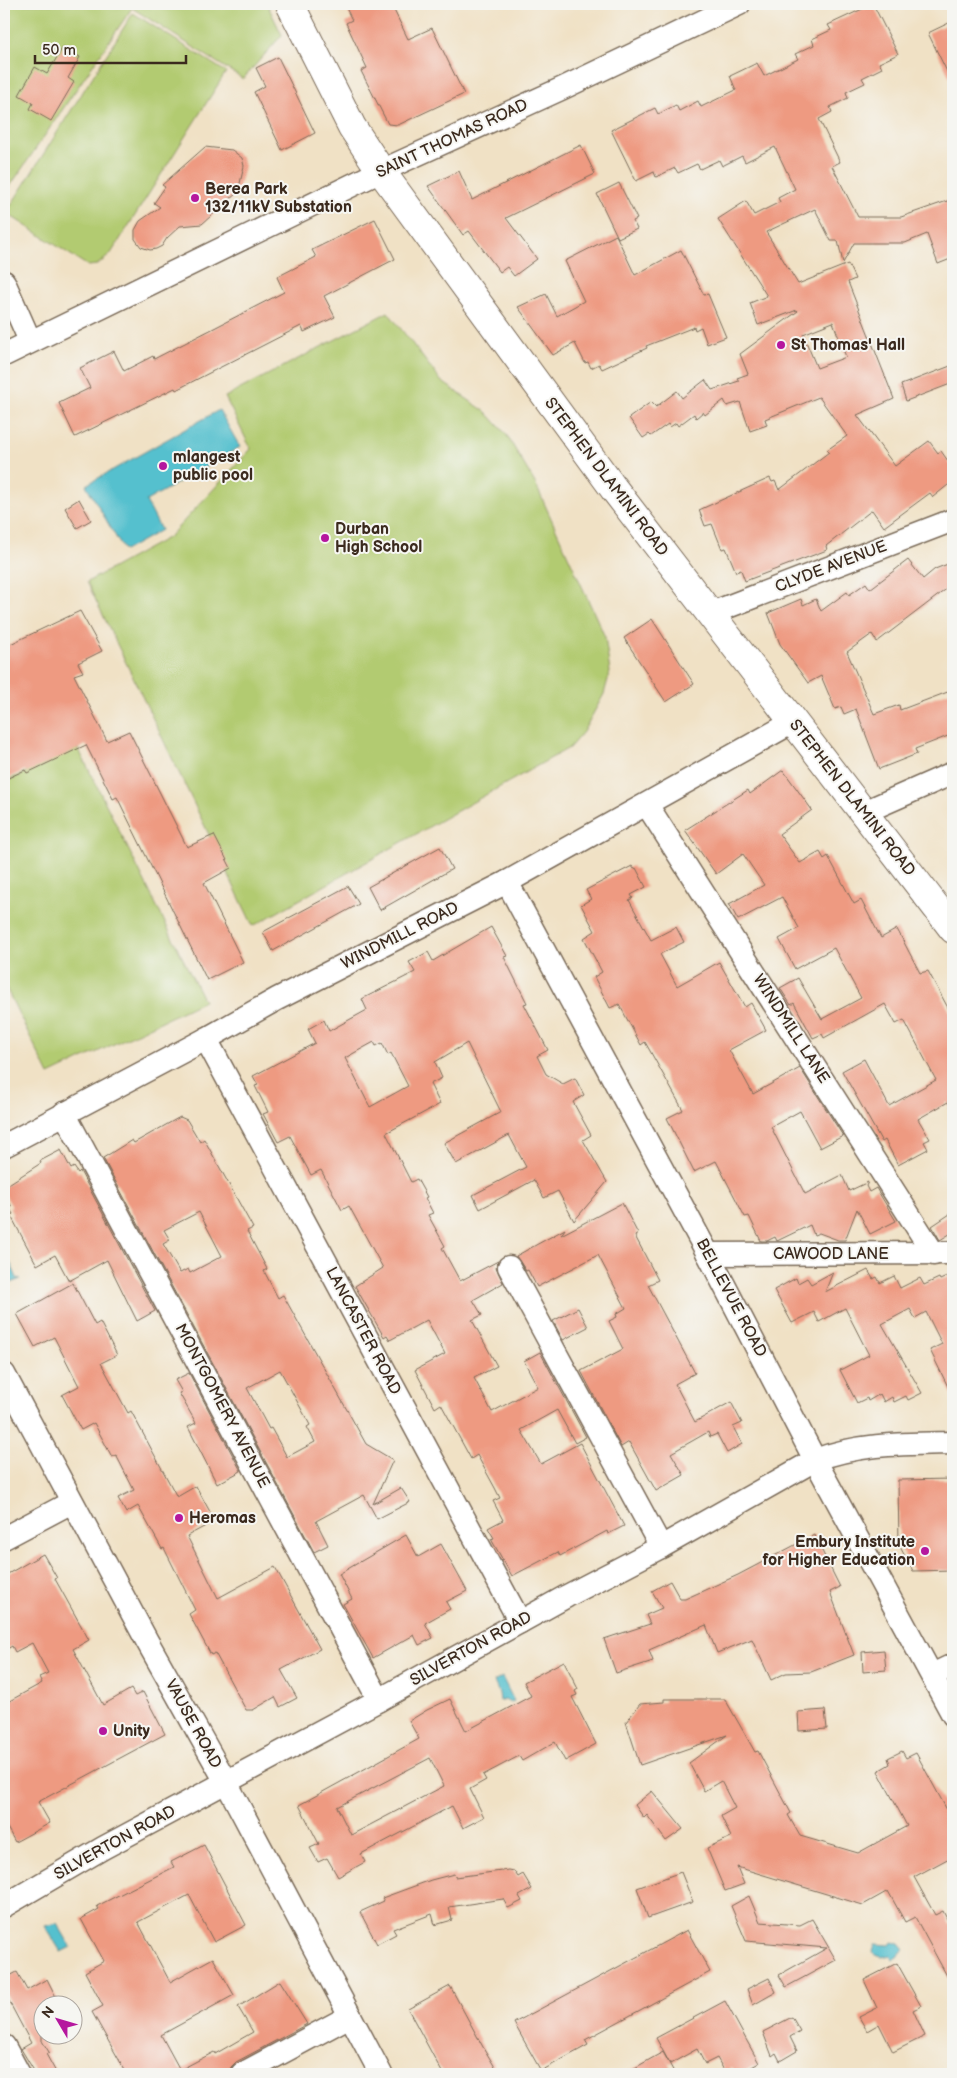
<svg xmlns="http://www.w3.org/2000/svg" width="957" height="2078" viewBox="0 0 957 2078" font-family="'Balsamiq Sans',sans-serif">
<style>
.green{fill:#b2cb71;stroke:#767a48}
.water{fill:#54c0ce;stroke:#487576}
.building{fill:#ee9a81;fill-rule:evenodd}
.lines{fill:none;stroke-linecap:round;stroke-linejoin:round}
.minor-casing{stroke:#7a6a58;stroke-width:25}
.major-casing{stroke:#7a6a58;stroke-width:30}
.minor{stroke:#fff;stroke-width:22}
.major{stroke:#fff;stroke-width:28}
.poi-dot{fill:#b5179e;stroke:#f6f6f2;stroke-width:2}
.labels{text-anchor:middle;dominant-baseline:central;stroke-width:4;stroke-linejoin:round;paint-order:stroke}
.street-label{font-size:16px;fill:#3b2a1e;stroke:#f6f6f2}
.poi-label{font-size:16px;font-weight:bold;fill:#3b2a1e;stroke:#f6f6f2;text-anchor:start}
</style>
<rect width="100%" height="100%" fill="#f6f6f2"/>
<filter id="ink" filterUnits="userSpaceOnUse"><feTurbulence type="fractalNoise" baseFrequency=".02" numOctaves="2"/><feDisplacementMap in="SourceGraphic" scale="10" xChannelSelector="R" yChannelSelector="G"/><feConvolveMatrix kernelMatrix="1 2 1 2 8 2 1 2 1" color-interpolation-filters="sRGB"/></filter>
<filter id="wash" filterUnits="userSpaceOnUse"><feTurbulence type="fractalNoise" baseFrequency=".0096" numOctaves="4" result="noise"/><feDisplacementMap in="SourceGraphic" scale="20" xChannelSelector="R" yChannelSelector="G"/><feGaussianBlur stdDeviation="1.12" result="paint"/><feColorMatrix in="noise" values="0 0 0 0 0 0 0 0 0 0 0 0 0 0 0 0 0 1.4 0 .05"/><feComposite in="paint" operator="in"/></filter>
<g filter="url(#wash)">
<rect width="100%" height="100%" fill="#f0e1c5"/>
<g class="green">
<path d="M 4,4 L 267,4 L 282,35 L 243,79 L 132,8 L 4,195 Z"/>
<path d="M 133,13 L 226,72 L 110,255 L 97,265 L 88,266 L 6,213 Z"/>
<path d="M 388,312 L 441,381 L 486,412 L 506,434 L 535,483 L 605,637 L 610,672 L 604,694 L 583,732 L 569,748 L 253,926 L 87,582 L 169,537 L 251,449 L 225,397 Z"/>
<path d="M 78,748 L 204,1001 L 49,1075 L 4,984 L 4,782 Z"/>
</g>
<g class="water">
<path d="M 219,410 L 240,447 L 146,501 L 161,530 L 124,551 L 86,485 Z"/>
<path d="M 7,1255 L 17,1278 L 21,1279 L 5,1285 L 4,1256 Z"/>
<path d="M 502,1677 L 514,1701 L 510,1703 L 505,1700 L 500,1701 L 499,1693 L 494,1682 Z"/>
<path d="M 57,1923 L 71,1947 L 61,1952 L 45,1926 Z"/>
<path d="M 892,1942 L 899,1943 L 904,1949 L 897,1957 L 893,1959 L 890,1955 L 882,1957 L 875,1955 L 873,1951 L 875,1944 L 890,1945 Z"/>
</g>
<g id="blocks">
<g class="building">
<path d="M 344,4 L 382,4 L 384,7 L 391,4 L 408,39 L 432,28 L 464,94 L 398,125 L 388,124 L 361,71 L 367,68 L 346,23 L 352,20 Z"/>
<path d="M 873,4 L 898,54 L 879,63 L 882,68 L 862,78 L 865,83 L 846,92 L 848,98 L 830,107 L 832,112 L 819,119 L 840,162 L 832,166 L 858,217 L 901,217 L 953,199 L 953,258 L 938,264 L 927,234 L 905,243 L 854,243 L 843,263 L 838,241 L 831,241 L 815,209 L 766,232 L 798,284 L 848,264 L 855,279 L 848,282 L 894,399 L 857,415 L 895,466 L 929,441 L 938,453 L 941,451 L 953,468 L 953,481 L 933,497 L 930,493 L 884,527 L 872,510 L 826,546 L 827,550 L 745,581 L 741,570 L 736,572 L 726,548 L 722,549 L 712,524 L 705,526 L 699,510 L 770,478 L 772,482 L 775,481 L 779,490 L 829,452 L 827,450 L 847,436 L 819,397 L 765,419 L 767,425 L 750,431 L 740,402 L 727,406 L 724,400 L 705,415 L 703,412 L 696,418 L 694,414 L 678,426 L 676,423 L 670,427 L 668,424 L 651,436 L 649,434 L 643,438 L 629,418 L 651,402 L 656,407 L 677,391 L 682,398 L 705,380 L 712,390 L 739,381 L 737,378 L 748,374 L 740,354 L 798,311 L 797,310 L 758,325 L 750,303 L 767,296 L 718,219 L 746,201 L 754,215 L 780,202 L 778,198 L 795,189 L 775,147 L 745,162 L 742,156 L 722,166 L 719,160 L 700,169 L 697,164 L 678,173 L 675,168 L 656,177 L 654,172 L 636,181 L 611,130 L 655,108 L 658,114 L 676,105 L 679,111 L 698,101 L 701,107 L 736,90 L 730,76 L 757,63 L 764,76 L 798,59 L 795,54 L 814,45 L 812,39 L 831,30 L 828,25 ZM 833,322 L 846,357 L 817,368 L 803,334 Z"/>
<path d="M 953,21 L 953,84 L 928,33 Z"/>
<path d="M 63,47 L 80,57 L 68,78 L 74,82 L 51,121 L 30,109 L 33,103 L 19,95 L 35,67 L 47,74 Z"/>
<path d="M 278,57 L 315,133 L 282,150 L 254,92 L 265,86 L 256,68 Z"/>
<path d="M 581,145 L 595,174 L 506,218 L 537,259 L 514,276 L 507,267 L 500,272 L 469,231 L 463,235 L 428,186 L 459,171 L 472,200 Z"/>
<path d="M 205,147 L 232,150 L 242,158 L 244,166 L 238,192 L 202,224 L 180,226 L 167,238 L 162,246 L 156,249 L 150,250 L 141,247 L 135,239 L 135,230 L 140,221 L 160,207 L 154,203 L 165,187 L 162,185 Z"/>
<path d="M 619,183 L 637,219 L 633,221 L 637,229 L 618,238 L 597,194 Z"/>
<path d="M 375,219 L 395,259 L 324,296 L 335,317 L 304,332 L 301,326 L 176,390 L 175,388 L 75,437 L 59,403 L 90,388 L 80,368 L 114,351 L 124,371 L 153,356 L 154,359 L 284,292 L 277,277 L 316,257 L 312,250 Z"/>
<path d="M 616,235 L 635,275 L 681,250 L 704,295 L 708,294 L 726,337 L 707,344 L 701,327 L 695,330 L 694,327 L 646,346 L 647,348 L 602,369 L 599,364 L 591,368 L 588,362 L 585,363 L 575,343 L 553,355 L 518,307 L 546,294 L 557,316 L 584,301 L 565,261 Z"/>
<path d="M 953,365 L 953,383 L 906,401 L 901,385 Z"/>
<path d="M 79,499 L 91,520 L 77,528 L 65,508 Z"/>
<path d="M 908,560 L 923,579 L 935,569 L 953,562 L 953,584 L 877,642 L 872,634 L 847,652 L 874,714 L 899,705 L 900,710 L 953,690 L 953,734 L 915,749 L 917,754 L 879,769 L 856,709 L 844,714 L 841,707 L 835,709 L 821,676 L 808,683 L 780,644 L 768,613 L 801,599 L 803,605 L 816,599 L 821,611 L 847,592 L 849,595 L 866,583 L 870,589 Z"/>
<path d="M 80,611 L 102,651 L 78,663 L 83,672 L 74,675 L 107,741 L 129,731 L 187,847 L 214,835 L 231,868 L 204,883 L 243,962 L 207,980 L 117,797 L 113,799 L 86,745 L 27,773 L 25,770 L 4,780 L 4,647 Z"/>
<path d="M 652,619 L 694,684 L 666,702 L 624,638 Z"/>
<path d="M 783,770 L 812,810 L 779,834 L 800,863 L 820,852 L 824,859 L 828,856 L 854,904 L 861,900 L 881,938 L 897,929 L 920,973 L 928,971 L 953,1017 L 953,1112 L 948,1102 L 918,1119 L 930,1139 L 924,1142 L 928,1149 L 898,1165 L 885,1140 L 882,1142 L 842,1071 L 864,1059 L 889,1106 L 936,1080 L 904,1020 L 896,1024 L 885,1004 L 824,1038 L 822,1034 L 813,1038 L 794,1003 L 791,1005 L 780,988 L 798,978 L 822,1019 L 861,998 L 834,948 L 795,969 L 779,939 L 799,928 L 782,897 L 738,920 L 729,904 L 764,885 L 743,854 L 716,874 L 685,830 L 748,790 L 750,794 Z"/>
<path d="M 440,847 L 452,869 L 380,910 L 368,887 Z"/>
<path d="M 632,866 L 634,869 L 636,868 L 646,887 L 631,895 L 633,898 L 629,900 L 651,940 L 676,927 L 684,942 L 660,954 L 677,986 L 719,962 L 745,1007 L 751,1003 L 766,1030 L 729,1050 L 753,1094 L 800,1068 L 843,1136 L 820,1148 L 800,1111 L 771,1127 L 805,1194 L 842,1175 L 849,1191 L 868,1182 L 866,1186 L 869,1192 L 876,1188 L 896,1221 L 870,1234 L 857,1209 L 845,1240 L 838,1240 L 819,1233 L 814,1235 L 810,1225 L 777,1241 L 775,1237 L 767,1241 L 761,1241 L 749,1216 L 745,1217 L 716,1161 L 694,1172 L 667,1118 L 683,1110 L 645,1042 L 641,1045 L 619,1004 L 610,1008 L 594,977 L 602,972 L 584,938 L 595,931 L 581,905 L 591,899 L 586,890 Z"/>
<path d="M 348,886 L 359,904 L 273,951 L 263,932 Z"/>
<path d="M 491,927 L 507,956 L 504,957 L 527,1003 L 524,1004 L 548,1050 L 537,1056 L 546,1074 L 563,1084 L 575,1078 L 584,1095 L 573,1102 L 591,1135 L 583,1140 L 607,1182 L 574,1221 L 558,1191 L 544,1198 L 534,1180 L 480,1209 L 473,1195 L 526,1167 L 509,1135 L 456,1164 L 444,1143 L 501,1112 L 467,1043 L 435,1062 L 442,1078 L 430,1084 L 440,1104 L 386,1133 L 411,1182 L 417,1179 L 427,1197 L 425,1198 L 433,1213 L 428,1215 L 445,1246 L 442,1248 L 460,1281 L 498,1261 L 496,1267 L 503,1283 L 473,1300 L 482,1315 L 472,1320 L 497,1366 L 474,1378 L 492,1412 L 538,1387 L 524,1361 L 540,1352 L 586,1437 L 575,1443 L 557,1410 L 521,1430 L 541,1464 L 580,1443 L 624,1526 L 608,1534 L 607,1531 L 560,1556 L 558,1552 L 512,1576 L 491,1539 L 494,1538 L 488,1528 L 503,1520 L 493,1501 L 500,1498 L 495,1488 L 477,1455 L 471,1459 L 441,1404 L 435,1408 L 415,1370 L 445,1354 L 427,1320 L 390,1340 L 387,1335 L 384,1337 L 355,1286 L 383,1268 L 349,1206 L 342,1210 L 321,1170 L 311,1175 L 290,1136 L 278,1142 L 263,1114 L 268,1112 L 255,1086 L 258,1085 L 253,1076 L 315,1043 L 308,1029 L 324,1020 L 329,1031 L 367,1010 L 362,999 L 415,972 L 409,962 L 428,952 L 433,961 ZM 374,1042 L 376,1046 L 382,1043 L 388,1055 L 391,1053 L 408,1086 L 370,1107 L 345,1058 Z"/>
<path d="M 180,1117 L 187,1120 L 200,1142 L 204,1139 L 253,1228 L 247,1231 L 267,1269 L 264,1271 L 278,1298 L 283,1295 L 366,1444 L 393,1460 L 373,1504 L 401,1488 L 410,1502 L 377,1519 L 364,1495 L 316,1521 L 328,1545 L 314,1552 L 103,1158 L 132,1140 L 134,1143 ZM 199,1212 L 222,1256 L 190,1273 L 188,1269 L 180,1273 L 163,1244 L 170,1240 L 164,1230 ZM 280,1370 L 310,1425 L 307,1427 L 315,1442 L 287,1457 L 271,1428 L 269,1429 L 247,1388 Z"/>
<path d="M 61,1150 L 71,1169 L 74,1167 L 78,1173 L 80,1171 L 155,1311 L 137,1321 L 107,1260 L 69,1281 L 55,1255 L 37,1265 L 11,1216 L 13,1214 L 9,1208 L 12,1207 L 4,1193 L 4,1187 L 41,1163 L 40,1161 Z"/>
<path d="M 622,1203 L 638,1234 L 635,1236 L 658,1280 L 648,1285 L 695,1373 L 675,1384 L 695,1422 L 731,1402 L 742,1423 L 733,1427 L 742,1444 L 727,1453 L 717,1434 L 710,1437 L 708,1432 L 671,1453 L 684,1475 L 656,1491 L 629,1442 L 621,1447 L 581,1371 L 623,1349 L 609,1321 L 617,1317 L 616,1314 L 626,1308 L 598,1255 L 537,1287 L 528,1270 L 526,1271 L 516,1256 L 565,1229 L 561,1235 Z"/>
<path d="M 953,1212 L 953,1232 L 940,1240 L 932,1226 Z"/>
<path d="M 868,1270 L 873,1279 L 877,1277 L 880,1283 L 894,1276 L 900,1288 L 920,1278 L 924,1285 L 939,1278 L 940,1280 L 953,1274 L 953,1397 L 930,1350 L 942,1344 L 926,1312 L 915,1318 L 910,1309 L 882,1324 L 922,1393 L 908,1400 L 906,1396 L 894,1402 L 892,1397 L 884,1402 L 880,1394 L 868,1401 L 867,1398 L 857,1403 L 840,1370 L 869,1355 L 845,1308 L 819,1322 L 814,1312 L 792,1323 L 774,1290 L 796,1278 L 798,1283 L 807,1278 L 811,1284 L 833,1272 L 825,1292 Z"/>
<path d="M 73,1283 L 95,1325 L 100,1322 L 117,1355 L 101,1363 L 128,1413 L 131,1411 L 177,1497 L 196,1486 L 215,1521 L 187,1536 L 218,1598 L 275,1567 L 320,1649 L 281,1670 L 297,1698 L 280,1707 L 275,1697 L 253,1710 L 246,1710 L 215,1653 L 211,1655 L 189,1614 L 195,1610 L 164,1548 L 162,1549 L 138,1506 L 126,1513 L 118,1498 L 134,1490 L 116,1455 L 112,1457 L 94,1423 L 81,1430 L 62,1395 L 79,1386 L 54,1337 L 35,1347 L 17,1314 Z"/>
<path d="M 578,1308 L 588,1327 L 563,1340 L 553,1321 Z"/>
<path d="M 189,1373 L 241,1471 L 217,1484 L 188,1427 L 196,1423 L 179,1393 L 182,1392 L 175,1380 Z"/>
<path d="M 953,1479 L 953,1570 L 913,1571 L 899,1545 L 898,1480 Z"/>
<path d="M 406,1535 L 418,1557 L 441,1544 L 467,1591 L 446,1602 L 450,1609 L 425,1623 L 433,1638 L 419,1645 L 414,1635 L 373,1658 L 343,1604 L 352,1599 L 339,1574 Z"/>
<path d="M 814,1535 L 840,1587 L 830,1592 L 854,1655 L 811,1672 L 786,1673 L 771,1680 L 752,1639 L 717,1653 L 706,1625 L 649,1650 L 653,1661 L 616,1673 L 604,1639 L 650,1624 L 646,1615 L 662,1608 L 652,1591 L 670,1581 L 680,1599 L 685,1599 L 738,1575 Z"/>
<path d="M 43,1554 L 57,1578 L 55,1579 L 89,1640 L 73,1649 L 103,1705 L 131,1689 L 135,1696 L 143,1692 L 165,1734 L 38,1802 L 50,1823 L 15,1842 L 4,1822 L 4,1704 L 42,1683 L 39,1677 L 48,1673 L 32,1643 L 15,1652 L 12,1646 L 4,1651 L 4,1576 Z"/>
<path d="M 884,1650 L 886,1670 L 863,1672 L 862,1652 Z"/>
<path d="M 564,1661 L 578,1689 L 575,1691 L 577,1695 L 572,1697 L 596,1744 L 565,1761 L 555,1742 L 522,1761 L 519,1756 L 483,1775 L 486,1780 L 470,1789 L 484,1817 L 463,1828 L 452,1806 L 361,1854 L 365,1862 L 338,1877 L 327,1858 L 318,1862 L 310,1848 L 319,1844 L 299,1805 L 419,1739 L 409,1721 L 427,1710 L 450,1699 L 466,1731 L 531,1696 L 524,1682 ZM 430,1758 L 444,1786 L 351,1835 L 337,1807 Z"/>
<path d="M 664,1699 L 725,1699 L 755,1752 L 758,1751 L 791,1813 L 788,1815 L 800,1836 L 858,1853 L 907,1826 L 878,1771 L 890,1764 L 888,1758 L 902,1751 L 906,1758 L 916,1753 L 953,1821 L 953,1856 L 914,1877 L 935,1915 L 943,1911 L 953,1931 L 953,1987 L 915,1917 L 905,1922 L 888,1891 L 863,1905 L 737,1867 L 744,1884 L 725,1891 L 707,1848 L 731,1837 L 721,1816 L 735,1808 L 721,1781 L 704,1791 L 689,1763 L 727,1735 L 640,1765 L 626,1722 L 640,1704 L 664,1702 Z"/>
<path d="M 825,1710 L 827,1729 L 799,1731 L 798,1712 Z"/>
<path d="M 652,1791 L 683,1829 L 666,1841 L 647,1815 L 644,1818 L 635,1805 Z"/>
<path d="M 204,1845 L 246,1925 L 214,1942 L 189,1895 L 138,1922 L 170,1982 L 213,1958 L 234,1995 L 161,2035 L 180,2070 L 214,2052 L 215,2054 L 253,2032 L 238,2007 L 280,1981 L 307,2024 L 236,2062 L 231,2067 L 229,2072 L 226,2074 L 127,2074 L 92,2012 L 103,2006 L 85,1972 L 104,1961 L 81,1919 L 99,1909 L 97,1906 L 174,1867 L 171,1862 Z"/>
<path d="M 509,1870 L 514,1871 L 518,1877 L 523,1874 L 532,1889 L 519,1896 L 522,1901 L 508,1908 L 503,1899 L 449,1907 L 452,1920 L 435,1925 L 432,1914 L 393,1929 L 396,1934 L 377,1944 L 360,1912 L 384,1901 L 382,1898 L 431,1880 L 454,1874 L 455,1877 Z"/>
<path d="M 681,1872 L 693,1902 L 648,1918 L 637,1888 Z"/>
<path d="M 749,1896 L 760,1922 L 800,1925 L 812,1919 L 836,1960 L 786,1987 L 779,1975 L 827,1948 L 746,1941 L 731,1906 Z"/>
<path d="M 687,1930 L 710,1972 L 585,2040 L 588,2045 L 541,2071 L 514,2023 Z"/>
<path d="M 897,1963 L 921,2006 L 913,2010 L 925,2036 L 893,2052 L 879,2024 L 867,2031 L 859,2017 L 877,2008 L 864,1980 Z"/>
<path d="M 17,1972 L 27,1990 L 47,1979 L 58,2001 L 50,2006 L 42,2006 L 42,2041 L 49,2052 L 46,2054 L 57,2074 L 36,2074 L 21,2049 L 31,2043 L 4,1992 L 4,1979 Z"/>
<path d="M 769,1978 L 776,1992 L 753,2005 L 747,1989 Z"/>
<path d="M 450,1986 L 483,2047 L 499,2074 L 443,2074 L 408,2009 Z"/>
<path d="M 725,2001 L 759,2063 L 739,2074 L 736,2074 L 732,2068 L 725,2072 L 717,2058 L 705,2064 L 697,2049 L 670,2064 L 656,2038 Z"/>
<path d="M 792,2017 L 800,2031 L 790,2037 L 797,2051 L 780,2061 L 776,2053 L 772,2056 L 763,2032 Z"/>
<path d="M 663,2052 L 675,2074 L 624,2074 Z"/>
</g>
</g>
</g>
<g filter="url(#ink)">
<use href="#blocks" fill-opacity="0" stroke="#7a6a58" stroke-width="1"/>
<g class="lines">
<g class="minor-casing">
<g id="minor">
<path d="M 4,282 L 30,341"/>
<path d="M 4,355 L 381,171 L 563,88 L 739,4"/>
<path d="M 709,614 L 953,520"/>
<path d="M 647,805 L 934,1254"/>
<path d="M 862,813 L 953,773"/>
<path d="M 507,882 L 708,1254 L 815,1460 L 953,1715"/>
<path d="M 206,1039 L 520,1622"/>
<path d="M 64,1113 L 379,1700"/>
<path d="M 4,1146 L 206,1039 L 277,999 L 507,882 L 793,722"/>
<path d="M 708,1254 L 953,1253"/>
<path d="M 509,1267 L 661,1547"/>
<path d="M 4,1374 L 147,1641 L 226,1782 L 381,2074"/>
<path d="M 4,1538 L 72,1502"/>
<path d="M 932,1675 L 953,1665"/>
<path d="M 4,1906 L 103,1848 L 379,1700 L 567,1596 L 661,1547 L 815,1460 C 860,1443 906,1444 953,1443"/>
<path d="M 4,2046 L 19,2074"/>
<path d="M 242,2074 L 350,2016"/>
</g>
</g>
<g class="major-casing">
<path id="major" d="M 290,4 L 352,127 L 381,171 L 614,489 L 953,929"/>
</g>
<use href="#minor" class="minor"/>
<use href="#major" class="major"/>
</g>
</g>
<g class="poi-dot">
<circle cx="195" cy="198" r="5"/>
<circle cx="781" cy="345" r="5"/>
<circle cx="163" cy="466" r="5"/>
<circle cx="325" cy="538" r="5"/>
<circle cx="179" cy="1518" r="5"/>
<circle cx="925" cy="1551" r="5"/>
<circle cx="103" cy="1731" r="5"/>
</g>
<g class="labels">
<g class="street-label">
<text transform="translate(452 139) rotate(-25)">SAINT THOMAS ROAD</text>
<text transform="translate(606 477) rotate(53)">STEPHEN DLAMINI ROAD</text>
<text transform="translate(831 567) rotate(-21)">CLYDE AVENUE</text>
<text transform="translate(852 798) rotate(52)">STEPHEN DLAMINI ROAD</text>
<text transform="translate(400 936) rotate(-27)">WINDMILL ROAD</text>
<text transform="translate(791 1029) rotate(57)">WINDMILL LANE</text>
<text x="831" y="1254">CAWOOD LANE</text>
<text transform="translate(731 1298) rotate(62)">BELLEVUE ROAD</text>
<text transform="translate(363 1331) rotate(62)">LANCASTER ROAD</text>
<text transform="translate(222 1406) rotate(62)">MONTGOMERY AVENUE</text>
<text transform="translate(471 1649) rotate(-29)">SILVERTON ROAD</text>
<text transform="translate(193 1724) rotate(61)">VAUSE ROAD</text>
<text transform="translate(115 1843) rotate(-29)">SILVERTON ROAD</text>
</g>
<g class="poi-label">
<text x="205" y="189">Berea Park<tspan x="205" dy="18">132/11kV Substation</tspan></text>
<text x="791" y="345">St Thomas' Hall</text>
<text x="173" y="457">mlangest<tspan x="173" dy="18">public pool</tspan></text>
<text x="335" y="529">Durban<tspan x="335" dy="18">High School</tspan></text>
<text x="189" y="1518">Heromas</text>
<text x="915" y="1542" text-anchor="end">Embury Institute<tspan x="915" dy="18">for Higher Education</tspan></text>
<text x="113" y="1731">Unity</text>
</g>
</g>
<rect width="957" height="2078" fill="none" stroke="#f6f6f2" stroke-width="20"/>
<g transform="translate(58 2020) rotate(308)"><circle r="24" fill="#f6f6f2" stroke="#aba49d"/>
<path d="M0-4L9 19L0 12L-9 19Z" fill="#b5179e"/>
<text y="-8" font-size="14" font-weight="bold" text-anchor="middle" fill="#3b2a1e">N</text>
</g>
<path d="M35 55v8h151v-8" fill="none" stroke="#3b2a1e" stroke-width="2.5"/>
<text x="42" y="55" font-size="15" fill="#3b2a1e" stroke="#f6f6f2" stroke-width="4" paint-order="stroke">50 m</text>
</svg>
